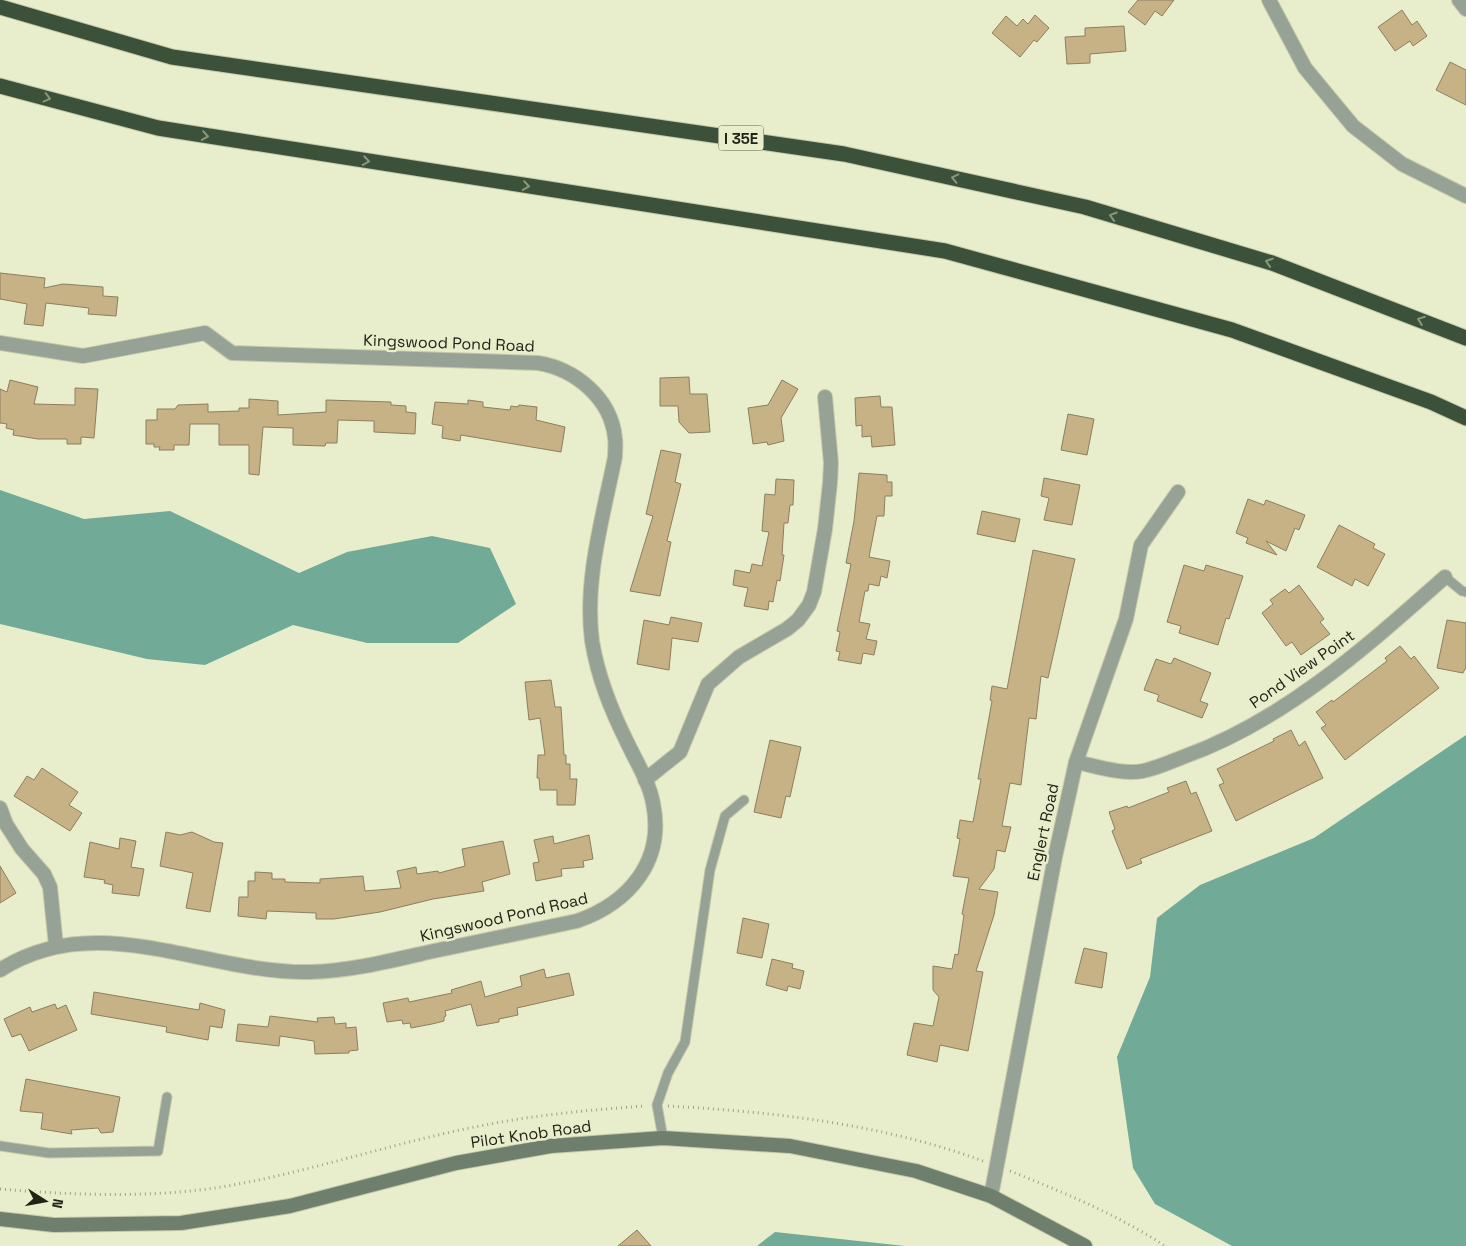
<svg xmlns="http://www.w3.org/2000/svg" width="1466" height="1246" viewBox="0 0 1466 1246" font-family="'Space Grotesk',sans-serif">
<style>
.water{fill:#71ab98}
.building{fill:#c6b284;stroke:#8c7f60}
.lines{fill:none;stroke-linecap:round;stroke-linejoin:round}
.service-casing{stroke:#c4c9aa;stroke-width:11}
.minor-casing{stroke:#c4c9aa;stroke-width:16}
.secondary-casing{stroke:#c4c9aa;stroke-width:16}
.motorway-casing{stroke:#c4c9aa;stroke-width:17}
.path{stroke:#9ea287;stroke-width:3;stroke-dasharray:1 4;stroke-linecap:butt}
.service{stroke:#97a296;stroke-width:9}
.minor{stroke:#97a296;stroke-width:14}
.secondary{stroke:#6f7f6e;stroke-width:14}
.motorway{stroke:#3b513a;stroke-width:15}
.oneway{stroke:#89987b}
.labels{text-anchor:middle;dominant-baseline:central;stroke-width:5;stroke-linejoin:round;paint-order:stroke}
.shield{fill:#e8eecb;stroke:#5d604c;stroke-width:1}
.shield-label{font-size:15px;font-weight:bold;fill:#212316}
.street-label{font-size:16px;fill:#212316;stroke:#e8eecb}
</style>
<rect width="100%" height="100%" fill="#e8eecb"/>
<g class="water">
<path d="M 0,490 L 84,519 L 170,511 L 299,573 L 347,552 L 432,536 L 490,548 L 516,604 L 458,643 L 367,643 L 293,625 L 205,665 L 147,659 L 0,624 Z"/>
<path d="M 1466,735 L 1466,1246 L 1232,1246 L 1155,1204 L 1133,1168 L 1117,1057 L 1150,977 L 1157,918 L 1200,885 L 1314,838 Z"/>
<path d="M 775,1232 L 905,1246 L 757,1246 Z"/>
</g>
<g class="building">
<path d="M 1138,0 L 1174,0 L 1162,16 L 1155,11 L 1145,25 L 1128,12 Z"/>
<path d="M 1402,10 L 1412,25 L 1417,21 L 1427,36 L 1413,46 L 1410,41 L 1395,51 L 1378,27 Z"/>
<path d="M 1035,15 L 1049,28 L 1037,42 L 1034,40 L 1020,57 L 992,33 L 1006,16 L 1017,26 L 1023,19 L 1028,24 Z"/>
<path d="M 1124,26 L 1126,51 L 1090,54 L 1090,63 L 1067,64 L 1065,37 L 1085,36 L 1085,28 Z"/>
<path d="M 1450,62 L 1466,70 L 1466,105 L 1436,90 Z"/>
<path d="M 0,273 L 45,278 L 44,288 L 63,284 L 103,287 L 103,296 L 118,297 L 116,316 L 88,314 L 89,308 L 46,303 L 43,326 L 24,324 L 27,304 L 0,299 Z"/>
<path d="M 689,377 L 690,394 L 707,394 L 710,432 L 689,433 L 679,422 L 678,406 L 660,406 L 660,378 Z"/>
<path d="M 10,380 L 38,387 L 34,404 L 75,405 L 75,388 L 98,389 L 94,438 L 81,437 L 81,444 L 67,444 L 67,439 L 38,439 L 13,435 L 14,430 L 6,428 L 7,424 L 0,423 L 0,389 L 7,392 Z"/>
<path d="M 782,380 L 798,389 L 781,418 L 784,441 L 768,445 L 767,442 L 753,444 L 748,408 L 768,405 Z"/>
<path d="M 880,396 L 881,407 L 892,407 L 895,445 L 872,447 L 871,436 L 862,437 L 862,425 L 856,426 L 855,398 Z"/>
<path d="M 249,399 L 278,401 L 278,415 L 326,412 L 326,400 L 391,402 L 391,405 L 406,406 L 406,412 L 416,413 L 415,434 L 374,432 L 374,421 L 338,420 L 337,443 L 326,443 L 325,446 L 293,445 L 293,428 L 263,427 L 259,475 L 249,474 L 249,445 L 219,445 L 219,424 L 190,424 L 189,445 L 174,445 L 174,450 L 159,450 L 160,447 L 154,447 L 154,444 L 146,444 L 146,420 L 157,420 L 157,409 L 175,409 L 178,405 L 208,404 L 208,412 L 239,411 L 239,408 L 249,408 Z"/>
<path d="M 468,400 L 483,402 L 483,407 L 510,410 L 511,406 L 518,407 L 519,405 L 537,407 L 536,420 L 565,427 L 561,452 L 461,435 L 460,441 L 442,438 L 443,426 L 432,424 L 435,402 L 468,404 Z"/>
<path d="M 1068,414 L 1094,419 L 1087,455 L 1061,450 Z"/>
<path d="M 661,450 L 681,454 L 675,482 L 681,484 L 667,541 L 671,542 L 660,596 L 630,591 L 653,516 L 646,514 Z"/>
<path d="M 859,473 L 887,475 L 887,482 L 892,482 L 892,496 L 885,496 L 884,516 L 877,516 L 869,557 L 890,561 L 887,578 L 881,576 L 879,586 L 869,584 L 868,591 L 865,591 L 859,622 L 870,624 L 866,639 L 877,641 L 874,655 L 863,653 L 861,664 L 838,660 L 840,652 L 836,651 L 840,632 L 837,631 L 851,564 L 846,563 L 854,521 Z"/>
<path d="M 1044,478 L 1080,485 L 1072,525 L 1044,520 L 1049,498 L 1041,496 Z"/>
<path d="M 776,479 L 794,480 L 793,505 L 790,505 L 788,523 L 784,523 L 782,555 L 784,555 L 780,581 L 777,580 L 773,602 L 769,601 L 768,610 L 744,606 L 748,588 L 733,585 L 735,570 L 750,573 L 752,564 L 762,566 L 769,532 L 762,531 L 765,494 L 775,495 Z"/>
<path d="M 1248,499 L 1264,505 L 1266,500 L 1305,515 L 1299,530 L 1295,528 L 1286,551 L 1266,541 L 1277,555 L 1246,543 L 1248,538 L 1236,533 Z"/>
<path d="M 982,511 L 1020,519 L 1015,542 L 977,534 Z"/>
<path d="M 1339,525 L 1375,544 L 1373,548 L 1385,554 L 1368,586 L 1355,579 L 1352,586 L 1317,567 Z"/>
<path d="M 1033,550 L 1075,559 L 1048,678 L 1041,676 L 1036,719 L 1029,718 L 1021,785 L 1010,783 L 1002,826 L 1011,827 L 1005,852 L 997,850 L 994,869 L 979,889 L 998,892 L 994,915 L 976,971 L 983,972 L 968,1051 L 940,1045 L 937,1062 L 907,1055 L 914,1023 L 933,1026 L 939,997 L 933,990 L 933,966 L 952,969 L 955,954 L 958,955 L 964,915 L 962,914 L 969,878 L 953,876 L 960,839 L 957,838 L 960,820 L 973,822 L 981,779 L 978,779 L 992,701 L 990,700 L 992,686 L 1007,689 Z"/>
<path d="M 1184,565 L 1204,571 L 1206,565 L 1243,576 L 1229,619 L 1226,618 L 1218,645 L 1179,633 L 1181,626 L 1167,622 Z"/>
<path d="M 1299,585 L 1324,619 L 1320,622 L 1330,634 L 1301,655 L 1292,642 L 1286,646 L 1262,613 L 1273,604 L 1270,600 L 1285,589 L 1289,593 Z"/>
<path d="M 671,617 L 702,623 L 698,642 L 672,638 L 669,670 L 637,664 L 644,620 L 669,625 Z"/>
<path d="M 1447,620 L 1466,623 L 1466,667 L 1463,673 L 1437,668 Z"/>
<path d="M 1400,646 L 1411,659 L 1414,656 L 1439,688 L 1345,760 L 1321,728 L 1326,725 L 1316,712 L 1332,700 L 1333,702 L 1387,661 L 1385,658 Z"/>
<path d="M 1174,658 L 1211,673 L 1200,701 L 1208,704 L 1202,718 L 1157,701 L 1159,695 L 1144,690 L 1156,659 L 1171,664 Z"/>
<path d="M 551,680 L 555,707 L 561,707 L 564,755 L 566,755 L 566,764 L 570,764 L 570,779 L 577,779 L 575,805 L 557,805 L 557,790 L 540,790 L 539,778 L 537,778 L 538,755 L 545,755 L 540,718 L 529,720 L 525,682 Z"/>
<path d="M 1291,730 L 1299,746 L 1305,741 L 1323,778 L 1236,821 L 1219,785 L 1224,783 L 1217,769 L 1274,741 L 1273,739 Z"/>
<path d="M 770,740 L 801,747 L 790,797 L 786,796 L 781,818 L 754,812 Z"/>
<path d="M 42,768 L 78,792 L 69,805 L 82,813 L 70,831 L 14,796 L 27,776 L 34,780 Z"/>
<path d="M 1186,781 L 1191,794 L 1196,792 L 1212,831 L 1140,859 L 1142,863 L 1127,869 L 1112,831 L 1115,829 L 1109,812 L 1127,806 L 1128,808 L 1169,792 L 1167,788 Z"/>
<path d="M 166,832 L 180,835 L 192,832 L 214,842 L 223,843 L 210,912 L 186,908 L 193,873 L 160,866 Z"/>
<path d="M 589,835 L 593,859 L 583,861 L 584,867 L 561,869 L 562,876 L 536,881 L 533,863 L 539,862 L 534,840 L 553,836 L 554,844 Z"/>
<path d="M 120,838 L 136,841 L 131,867 L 144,869 L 139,896 L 112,893 L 113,885 L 104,883 L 105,880 L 84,877 L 90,842 L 119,849 Z"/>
<path d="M 503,841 L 510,874 L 482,882 L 484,891 L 433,899 L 380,912 L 334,919 L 316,919 L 316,913 L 267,911 L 266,919 L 238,916 L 239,897 L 248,897 L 248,881 L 255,881 L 255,872 L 272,873 L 272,879 L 285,879 L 285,882 L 320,883 L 320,879 L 363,876 L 365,891 L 401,888 L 397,871 L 416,867 L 417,874 L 438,871 L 439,873 L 465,866 L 462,849 Z"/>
<path d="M 0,866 L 16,893 L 0,903 Z"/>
<path d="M 743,918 L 769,924 L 762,958 L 737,953 Z"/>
<path d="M 1084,948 L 1107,953 L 1102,988 L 1075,983 Z"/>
<path d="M 772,959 L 793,964 L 792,968 L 804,971 L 800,989 L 788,986 L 787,991 L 766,985 Z"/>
<path d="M 544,969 L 546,978 L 569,973 L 574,995 L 517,1008 L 518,1015 L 499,1019 L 499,1022 L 477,1026 L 471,1004 L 445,1011 L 446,1016 L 444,1017 L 444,1021 L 432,1024 L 411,1028 L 410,1023 L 403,1024 L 402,1020 L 387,1022 L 383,1003 L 408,998 L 409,1002 L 452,993 L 451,990 L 481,981 L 485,997 L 522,986 L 520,976 Z"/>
<path d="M 94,992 L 199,1010 L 200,1003 L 225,1010 L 222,1028 L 210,1026 L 208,1040 L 166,1032 L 167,1027 L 91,1014 Z"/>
<path d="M 55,1004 L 57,1009 L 66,1005 L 77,1030 L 29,1051 L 21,1034 L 12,1037 L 4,1019 L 30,1007 L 32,1012 Z"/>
<path d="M 270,1016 L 318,1022 L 317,1018 L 334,1017 L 335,1024 L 346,1023 L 346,1028 L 356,1027 L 358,1050 L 349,1051 L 349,1053 L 315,1054 L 314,1041 L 280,1036 L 279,1046 L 236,1041 L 238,1024 L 268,1027 Z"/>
<path d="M 26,1079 L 120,1097 L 113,1132 L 101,1133 L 98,1128 L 71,1130 L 72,1134 L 41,1129 L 43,1113 L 20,1111 Z"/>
<path d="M 637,1230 L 651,1246 L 618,1246 Z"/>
</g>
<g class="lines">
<g class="service-casing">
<g id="service">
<path d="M 1445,577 L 1462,591 L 1466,592"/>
<path d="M 663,1138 L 657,1105 L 668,1073 L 685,1042 L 710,870 L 725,816 L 744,800"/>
<path d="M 0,1146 L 49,1153 L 158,1151 L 167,1097"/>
</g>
</g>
<g class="minor-casing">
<g id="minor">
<path d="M 1269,0 L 1305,68 L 1353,126 L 1402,164 L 1466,196"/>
<path d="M 1459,0 L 1466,9"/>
<path d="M 0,343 L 83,356 L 205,333 L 232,353 L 538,363 C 575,369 611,398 615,438 C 616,444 615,451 615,457 C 603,517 584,580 592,641 C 598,678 611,710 628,744 C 637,763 649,782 653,803 C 665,861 629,903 577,921 C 528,931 478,942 429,952 C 390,961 350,971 310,972 C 205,974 98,907 0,970"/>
<path d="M 1076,762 C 1096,766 1122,775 1143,771 C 1157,768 1170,762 1183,757 C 1284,721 1366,647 1445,577"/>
<path d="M 645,780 L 680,752 L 708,684 L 739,657 L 787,629 L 798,620 L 809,605 L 814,592 L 825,529 L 830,483 L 831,463 L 825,397"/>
<path d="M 0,808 L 6,824 L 22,849 L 44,874 L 50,887 L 56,946"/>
<path d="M 991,1196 L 1055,857 L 1076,762 L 1126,619 L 1141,545 L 1178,492"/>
</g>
</g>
<g class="secondary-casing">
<path id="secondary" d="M 0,1219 L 54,1225 L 181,1223 L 290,1206 L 456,1163 L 551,1146 L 663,1138 L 790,1146 L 916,1171 L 991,1196 L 1085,1246"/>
</g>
<g class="motorway-casing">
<g id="motorway">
<path d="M 0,7 L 172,57 L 844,154 L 1085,207 L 1272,263 L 1466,338"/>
<path d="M 0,86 L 158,128 L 945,251 L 1232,330 L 1431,402 L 1466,418"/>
</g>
</g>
<g class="path">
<path d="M 668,1106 C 775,1112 882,1124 983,1161"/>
<path d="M 1010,1171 C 1063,1192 1118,1215 1165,1246"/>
<path d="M 0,1189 C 71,1195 144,1198 215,1188 C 305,1174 391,1143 480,1126 C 534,1115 589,1110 645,1106"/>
</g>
<use href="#service" class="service"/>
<use href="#minor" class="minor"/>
<use href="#secondary" class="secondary"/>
<use href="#motorway" class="motorway"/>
</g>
<defs><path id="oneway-chevron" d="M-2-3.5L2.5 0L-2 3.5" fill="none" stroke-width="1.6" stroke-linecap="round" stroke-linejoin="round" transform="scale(1.25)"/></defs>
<g class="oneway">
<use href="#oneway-chevron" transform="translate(47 98) rotate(15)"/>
<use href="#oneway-chevron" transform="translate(205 136) rotate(9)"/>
<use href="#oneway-chevron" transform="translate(366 161) rotate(9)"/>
<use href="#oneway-chevron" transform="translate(955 178) rotate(-167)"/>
<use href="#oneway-chevron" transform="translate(526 186) rotate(9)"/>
<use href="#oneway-chevron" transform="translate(1113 216) rotate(-163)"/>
<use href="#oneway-chevron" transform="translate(1269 262) rotate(-162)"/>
<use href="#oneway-chevron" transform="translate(1421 320) rotate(-159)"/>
</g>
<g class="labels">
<rect class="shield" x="718.5" y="125.5" width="45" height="25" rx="4"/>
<g class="shield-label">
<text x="741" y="138">I 35E</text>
</g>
<g class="street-label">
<text transform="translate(449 343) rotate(2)">Kingswood Pond Road</text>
<text transform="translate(1302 669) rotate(-35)">Pond View Point</text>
<text transform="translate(1043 832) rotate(-78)">Englert Road</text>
<text transform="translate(504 917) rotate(-13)">Kingswood Pond Road</text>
<text transform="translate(531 1134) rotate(-8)">Pilot Knob Road</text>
</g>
</g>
<g transform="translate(45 1201) rotate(101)" stroke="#e8eecb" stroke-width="4" paint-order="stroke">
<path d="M0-4L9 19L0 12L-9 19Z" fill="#212316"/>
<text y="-8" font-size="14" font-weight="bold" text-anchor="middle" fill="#212316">N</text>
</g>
</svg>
